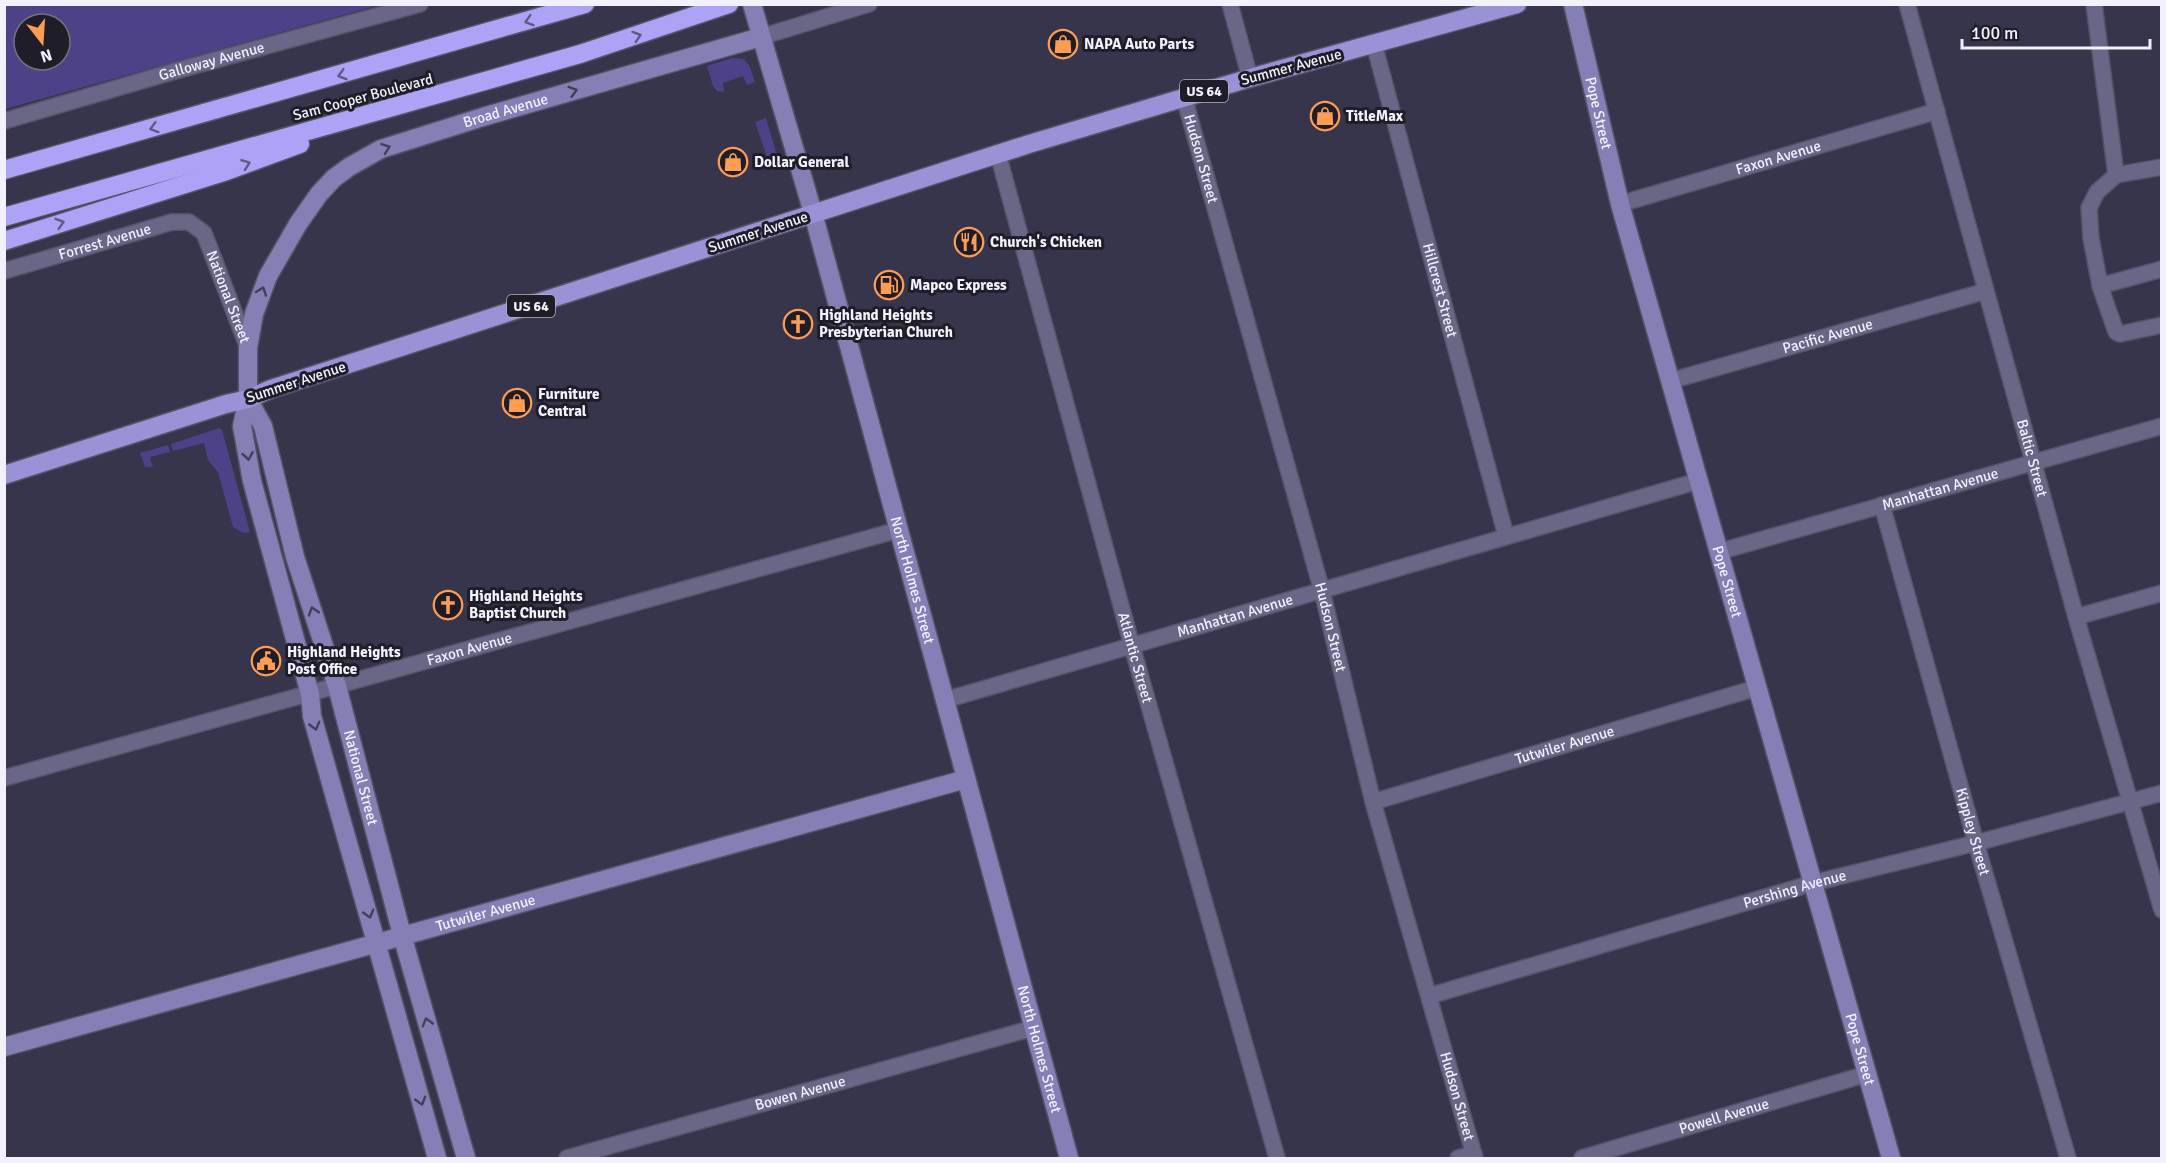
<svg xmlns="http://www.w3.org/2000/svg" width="2166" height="1163" viewBox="0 0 2166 1163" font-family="Signika,sans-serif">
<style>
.green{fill:#4d4287;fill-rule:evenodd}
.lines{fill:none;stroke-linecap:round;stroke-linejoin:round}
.street-casing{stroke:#555367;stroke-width:18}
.secondary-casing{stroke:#555367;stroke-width:21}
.primary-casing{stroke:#555367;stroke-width:21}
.highway-casing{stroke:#555367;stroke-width:21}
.street{stroke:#696688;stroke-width:15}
.secondary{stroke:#847fb5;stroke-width:18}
.primary{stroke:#9992d7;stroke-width:18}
.highway{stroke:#aca3f6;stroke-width:18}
.oneway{stroke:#5e5a85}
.oneway2{stroke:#424059}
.labels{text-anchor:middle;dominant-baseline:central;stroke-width:6;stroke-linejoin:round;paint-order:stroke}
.shield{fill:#1f1e28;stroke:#b3b2bd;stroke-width:1.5}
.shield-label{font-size:14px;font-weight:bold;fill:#f2f1fd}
.poi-label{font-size:15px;font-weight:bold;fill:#f2f1fd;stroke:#1f1e28;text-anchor:start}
.street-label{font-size:15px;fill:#f2f1fd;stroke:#1f1e28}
</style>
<rect width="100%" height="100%" fill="#37354b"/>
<g class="green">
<path d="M 5,4 L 379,4 L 379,5 L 5,109 ZM 24,24 L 60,24 L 60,60 L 24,60 Z"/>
<path d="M 732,58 L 744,59 L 750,67 L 755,82 L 747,85 L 743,76 L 723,83 L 724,92 L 717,91 L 713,86 L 707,66 Z"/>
<path d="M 766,118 L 779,162 L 770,166 L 755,122 Z"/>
<path d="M 219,428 L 222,430 L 250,532 L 243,533 L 233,527 L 218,472 L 208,460 L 204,443 L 173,451 L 171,444 Z"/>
<path d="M 168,445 L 170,452 L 150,457 L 153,467 L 145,467 L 140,453 Z"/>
</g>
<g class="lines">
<g class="street-casing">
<g id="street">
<path d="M 1230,4 L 1250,78"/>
<path id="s1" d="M 1907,4 L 2076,617 L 2162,910"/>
<path d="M 2094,4 L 2116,175"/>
<path d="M 761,37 L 869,4"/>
<path id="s2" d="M 1374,44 L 1506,536"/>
<path id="s3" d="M 1184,97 L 1322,591 L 1373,802 L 1475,1158"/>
<path id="s4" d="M 4,121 L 175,71 L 420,4"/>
<path id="s5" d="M 998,154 L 1132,646 L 1277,1158"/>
<path d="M 2162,167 L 2116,175 L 2097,192 L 2089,208 L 2091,238 L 2100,286 L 2162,269"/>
<path id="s6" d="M 1620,204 L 1937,111"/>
<path id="s7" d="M 4,271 L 172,222 L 189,222 L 204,233 L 248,348"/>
<path d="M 2100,286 L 2116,332 L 2120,334 L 2162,325"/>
<path id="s8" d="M 1670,381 L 1986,291"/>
<path id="s9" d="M 1882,505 L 1976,843 L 2068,1158"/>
<path id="s10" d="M 1718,552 L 2162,426"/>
<path d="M 2076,617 L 2162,593"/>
<path id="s11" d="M 945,700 L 1698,481"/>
<path id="s12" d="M 4,778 L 898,530"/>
<path id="s13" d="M 1373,802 L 1756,688"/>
<path id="s14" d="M 1429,996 L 1813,883 L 1976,843 L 2162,793"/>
<path id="s15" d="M 567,1158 L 1033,1028"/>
<path d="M 1458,1158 L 1474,1154"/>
<path id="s16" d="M 1582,1158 L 1867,1074"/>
</g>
</g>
<g class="secondary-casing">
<g id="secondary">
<path id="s17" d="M 752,4 L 813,213 L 1069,1158"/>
<path id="s18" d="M 1573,4 L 1620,204 L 1891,1158"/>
<path id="s19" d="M 248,399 L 263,426 L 295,557 L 337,686 L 402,935 L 466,1158"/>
<path id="s20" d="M 4,1047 L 966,779"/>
<path id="s21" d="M 437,1158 L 312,716 L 310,694 L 252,481 L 242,426 L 248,399 L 248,348 L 254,314 L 268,276 L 298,224 L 319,194 L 334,178 L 349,167 L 381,149 L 486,116 L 761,37"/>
</g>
</g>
<g class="primary-casing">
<path id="primary" d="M 4,475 L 226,404 L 248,399 L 271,389 L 1029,144 L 1250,78 L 1517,4"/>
</g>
<g class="highway-casing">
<g id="highway">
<path d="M 4,170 L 585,4"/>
<path d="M 4,217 L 580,54 L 729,4"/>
<path d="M 4,241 L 224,172 L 300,144"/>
</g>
</g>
<use href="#street" class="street"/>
<use href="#secondary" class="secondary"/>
<use href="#primary" class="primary"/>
<use href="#highway" class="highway"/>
</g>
<defs><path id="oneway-chevron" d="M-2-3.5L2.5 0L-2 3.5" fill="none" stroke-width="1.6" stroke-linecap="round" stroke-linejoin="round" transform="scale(1.5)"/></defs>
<g class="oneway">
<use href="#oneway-chevron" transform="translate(529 21) rotate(163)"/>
<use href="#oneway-chevron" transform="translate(637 36) rotate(-18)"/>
<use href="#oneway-chevron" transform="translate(342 75) rotate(164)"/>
<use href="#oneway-chevron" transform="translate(154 128) rotate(164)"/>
<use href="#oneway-chevron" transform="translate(246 164) rotate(-20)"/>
<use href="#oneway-chevron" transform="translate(60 223) rotate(-17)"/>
</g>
<g class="oneway2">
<use href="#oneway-chevron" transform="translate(573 91) rotate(-16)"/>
<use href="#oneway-chevron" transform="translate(386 148) rotate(-20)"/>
<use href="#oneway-chevron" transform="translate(262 291) rotate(-70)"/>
<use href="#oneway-chevron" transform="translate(248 456) rotate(80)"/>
<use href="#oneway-chevron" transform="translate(313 611) rotate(-108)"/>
<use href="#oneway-chevron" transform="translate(315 726) rotate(74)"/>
<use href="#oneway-chevron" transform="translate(369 914) rotate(74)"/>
<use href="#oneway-chevron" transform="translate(427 1022) rotate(-106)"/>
<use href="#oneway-chevron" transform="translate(421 1101) rotate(74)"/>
</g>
<defs>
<g id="shop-ring" transform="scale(1.5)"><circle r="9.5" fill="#1f1e28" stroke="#fc9d53" stroke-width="1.5"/><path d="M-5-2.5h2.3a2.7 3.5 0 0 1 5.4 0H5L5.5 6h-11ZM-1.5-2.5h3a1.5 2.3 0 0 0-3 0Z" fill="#fc9d53"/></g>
<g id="restaurant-ring" transform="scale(1.5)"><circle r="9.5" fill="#1f1e28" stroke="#fc9d53" stroke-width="1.5"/><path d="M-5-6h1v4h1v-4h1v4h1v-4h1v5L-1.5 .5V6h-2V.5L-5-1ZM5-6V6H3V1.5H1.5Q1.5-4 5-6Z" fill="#fc9d53"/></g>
<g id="fuel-ring" transform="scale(1.5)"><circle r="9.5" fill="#1f1e28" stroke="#fc9d53" stroke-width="1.5"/><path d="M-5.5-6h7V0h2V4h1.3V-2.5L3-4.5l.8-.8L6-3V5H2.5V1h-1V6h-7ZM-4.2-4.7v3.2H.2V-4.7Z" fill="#fc9d53"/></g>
<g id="church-ring" transform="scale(1.5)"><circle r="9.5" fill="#1f1e28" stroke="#fc9d53" stroke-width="1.5"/><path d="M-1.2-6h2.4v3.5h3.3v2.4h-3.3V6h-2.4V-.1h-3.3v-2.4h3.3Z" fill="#fc9d53"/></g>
<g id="civic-ring" transform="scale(1.5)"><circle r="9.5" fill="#1f1e28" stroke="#fc9d53" stroke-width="1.5"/><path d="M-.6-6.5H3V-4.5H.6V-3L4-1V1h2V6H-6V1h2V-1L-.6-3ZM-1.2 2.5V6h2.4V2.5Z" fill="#fc9d53"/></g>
</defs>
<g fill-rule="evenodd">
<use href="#shop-ring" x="1063" y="44"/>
<use href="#shop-ring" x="1325" y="116"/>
<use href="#shop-ring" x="733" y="162"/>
<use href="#restaurant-ring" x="969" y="242"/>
<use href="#fuel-ring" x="889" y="285"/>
<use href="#church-ring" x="798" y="324"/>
<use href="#shop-ring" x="517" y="403"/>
<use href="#church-ring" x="448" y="605"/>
<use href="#civic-ring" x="266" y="661"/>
</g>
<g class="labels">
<g class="shield">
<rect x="1180" y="80" width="48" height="22" rx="4.5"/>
<rect x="507" y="295" width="48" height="22" rx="4.5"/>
</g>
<g class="shield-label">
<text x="1204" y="91">US 64</text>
<text x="531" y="306">US 64</text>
</g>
<g class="poi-label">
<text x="1084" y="44">NAPA Auto Parts</text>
<text x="1346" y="116">TitleMax</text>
<text x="754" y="162">Dollar General</text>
<text x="990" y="242">Church's Chicken</text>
<text x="910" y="285">Mapco Express</text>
<text x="819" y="315">Highland Heights<tspan x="819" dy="17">Presbyterian Church</tspan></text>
<text x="538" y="394">Furniture<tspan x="538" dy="17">Central</tspan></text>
<text x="469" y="596">Highland Heights<tspan x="469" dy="17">Baptist Church</tspan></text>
<text x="287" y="652">Highland Heights<tspan x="287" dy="17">Post Office</tspan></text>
</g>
<g class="street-label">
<text stroke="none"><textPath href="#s4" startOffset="216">Galloway Avenue</textPath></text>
<text transform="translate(1291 67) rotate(-15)">Summer Avenue</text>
<text transform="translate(363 97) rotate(-15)">Sam Cooper Boulevard</text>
<text stroke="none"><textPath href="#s21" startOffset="1216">Broad Avenue</textPath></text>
<text stroke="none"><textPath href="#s18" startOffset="112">Pope Street</textPath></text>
<text stroke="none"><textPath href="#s6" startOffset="165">Faxon Avenue</textPath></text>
<text stroke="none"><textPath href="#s3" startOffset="64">Hudson Street</textPath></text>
<text transform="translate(758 232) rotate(-18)">Summer Avenue</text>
<text stroke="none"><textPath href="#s7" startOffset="105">Forrest Avenue</textPath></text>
<text stroke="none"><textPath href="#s2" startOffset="255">Hillcrest Street</textPath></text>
<text stroke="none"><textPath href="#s7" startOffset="279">National Street</textPath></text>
<text stroke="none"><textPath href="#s8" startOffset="164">Pacific Avenue</textPath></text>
<text transform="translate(296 382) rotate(-18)">Summer Avenue</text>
<text stroke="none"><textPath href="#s1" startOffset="471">Baltic Street</textPath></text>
<text stroke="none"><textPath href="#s10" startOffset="231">Manhattan Avenue</textPath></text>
<text stroke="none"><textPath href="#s17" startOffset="598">North Holmes Street</textPath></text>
<text stroke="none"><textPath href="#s18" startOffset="598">Pope Street</textPath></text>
<text stroke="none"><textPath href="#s11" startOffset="302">Manhattan Avenue</textPath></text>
<text stroke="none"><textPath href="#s3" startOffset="550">Hudson Street</textPath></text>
<text stroke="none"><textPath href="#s12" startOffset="483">Faxon Avenue</textPath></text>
<text stroke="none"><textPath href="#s5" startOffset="522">Atlantic Street</textPath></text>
<text stroke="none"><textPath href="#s13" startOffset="200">Tutwiler Avenue</textPath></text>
<text stroke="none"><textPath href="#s19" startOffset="396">National Street</textPath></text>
<text stroke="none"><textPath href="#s9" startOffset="339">Kippley Street</textPath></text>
<text stroke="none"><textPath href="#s14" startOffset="381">Pershing Avenue</textPath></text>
<text stroke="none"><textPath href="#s20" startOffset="500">Tutwiler Avenue</textPath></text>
<text stroke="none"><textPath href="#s17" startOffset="1084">North Holmes Street</textPath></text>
<text stroke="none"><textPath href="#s18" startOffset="1084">Pope Street</textPath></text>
<text stroke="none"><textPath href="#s15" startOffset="242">Bowen Avenue</textPath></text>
<text stroke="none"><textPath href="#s3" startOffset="1036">Hudson Street</textPath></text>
<text stroke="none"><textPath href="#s16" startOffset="148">Powell Avenue</textPath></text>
</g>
</g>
<rect width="2166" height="1163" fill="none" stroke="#f2f1fd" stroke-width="12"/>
<g transform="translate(42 42) rotate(163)"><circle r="28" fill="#1f1e28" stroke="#73727d" stroke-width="1.5"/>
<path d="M0-4.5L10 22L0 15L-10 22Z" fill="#fc9d53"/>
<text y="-9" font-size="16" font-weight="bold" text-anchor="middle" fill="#f2f1fd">N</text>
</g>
<path d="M1962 39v9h188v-9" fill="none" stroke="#f2f1fd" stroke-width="3"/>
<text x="1971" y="39" font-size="18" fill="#f2f1fd" stroke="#1f1e28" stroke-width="4.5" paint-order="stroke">100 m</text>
</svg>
